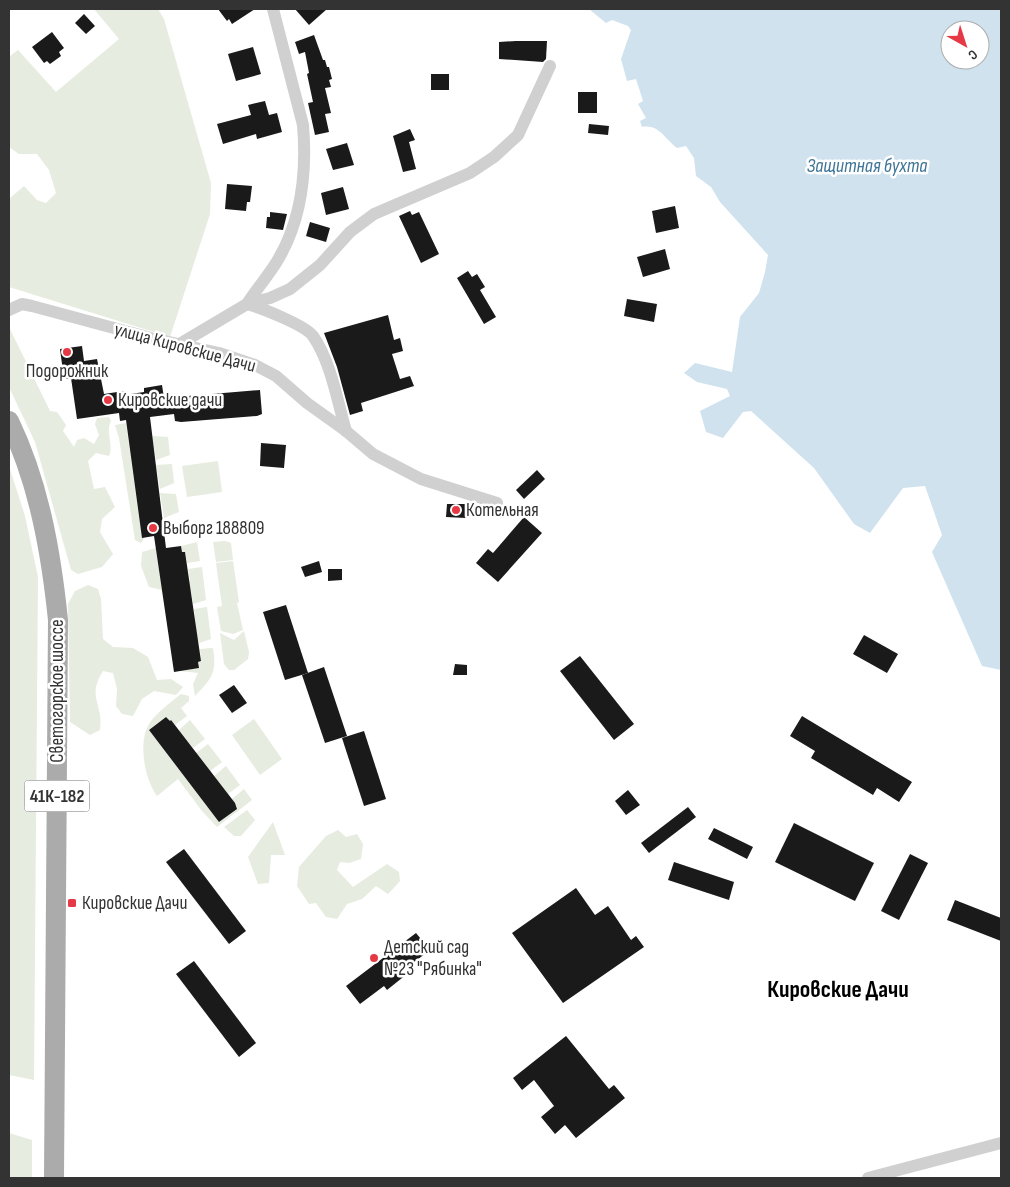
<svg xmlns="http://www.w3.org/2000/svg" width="1010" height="1187" viewBox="0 0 1010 1187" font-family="'Sofia Sans Condensed',sans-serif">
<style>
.green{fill:#e6ecdf}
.water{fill:#cfe2ee;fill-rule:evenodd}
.building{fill:#1a1a1a}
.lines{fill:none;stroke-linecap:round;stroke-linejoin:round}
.minor{stroke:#d0d0d0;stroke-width:12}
.primary{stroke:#ababab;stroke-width:20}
.poi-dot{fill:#e63946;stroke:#fff;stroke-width:2}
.labels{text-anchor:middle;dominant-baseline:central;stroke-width:5;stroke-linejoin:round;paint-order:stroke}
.shield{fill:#fff;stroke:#707070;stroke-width:1}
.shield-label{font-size:18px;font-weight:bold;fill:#333}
.street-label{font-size:19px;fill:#333;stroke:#fff}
.poi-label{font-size:19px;fill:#333;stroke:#fff;text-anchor:start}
.water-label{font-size:20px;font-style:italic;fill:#3f7597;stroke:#fff}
.district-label{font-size:24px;font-weight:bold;fill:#000;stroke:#fff}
</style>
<rect width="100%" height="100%" fill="#fff"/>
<g class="green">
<path d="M 94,9 L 158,9 L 164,19 L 211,183 L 210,214 L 170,337 L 9,287 L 9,199 L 24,186 L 37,200 L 46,203 L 56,193 L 49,170 L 37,154 L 19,154 L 9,147 L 9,57 L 18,50 L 56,92 L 119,39 Z"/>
<path d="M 9,327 L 50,411 L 57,412 L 66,425 L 63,431 L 74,447 L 77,440 L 84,438 L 94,444 L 99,435 L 95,424 L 97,418 L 109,417 L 111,421 C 105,433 114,444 109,456 L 96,453 L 88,461 L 94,489 L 105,487 L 115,507 L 102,519 L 100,532 L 113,554 L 102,567 L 78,574 L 71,570 L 35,442 L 9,387 Z"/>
<path d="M 126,423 L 142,538 L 145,537 L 141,543 L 135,540 L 119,438 L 115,425 Z"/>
<path d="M 152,436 L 168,437 L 170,455 L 156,460 Z"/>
<path d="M 218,461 L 222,492 L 187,497 L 182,466 Z"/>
<path d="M 172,464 L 174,483 L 160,489 L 156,465 Z"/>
<path d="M 9,466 L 25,516 L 38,577 L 34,1080 L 9,1075 Z"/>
<path d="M 160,493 L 176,494 L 179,512 L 164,518 Z"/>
<path d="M 225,541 L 231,543 L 233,560 L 216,562 L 213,542 Z"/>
<path d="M 197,542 L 200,561 L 187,563 L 185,552 L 182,552 L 181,546 Z"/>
<path d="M 156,548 L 158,550 L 156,550 L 162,590 L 149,587 L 141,566 L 142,552 Z"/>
<path d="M 233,561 L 239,602 L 237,603 L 243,630 L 233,634 L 221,631 L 217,607 L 222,606 L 216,563 Z"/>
<path d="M 202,567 L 206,600 L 193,604 L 191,591 L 186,582 L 190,581 L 188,569 Z"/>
<path d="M 88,585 L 98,589 L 101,599 L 103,639 L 113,647 L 133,648 L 148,657 L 157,680 L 171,679 L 183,687 L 176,695 L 154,691 L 142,699 L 133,716 L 122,714 L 116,706 L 117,689 L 113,673 L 103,671 C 86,698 104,703 100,730 L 90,735 L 70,722 L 68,604 L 75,591 Z"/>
<path d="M 207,607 L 211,639 L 199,643 L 192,621 L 195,620 L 194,609 Z"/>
<path d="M 244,631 L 249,652 L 248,659 L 234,670 L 229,670 L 224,664 L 220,633 L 234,640 Z"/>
<path d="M 213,648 C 217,673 212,678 195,696 L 193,684 L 198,673 L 180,671 L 199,668 L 198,662 L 201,661 L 200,649 Z"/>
<path d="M 181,694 L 189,696 L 189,701 L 181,708 L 187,716 L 175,725 L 166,717 L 149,730 L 219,822 L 237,809 L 232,799 L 244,789 L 252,800 L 217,827 L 202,811 L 178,779 L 157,796 C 144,778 137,740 151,721 C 159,711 171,702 181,694 Z"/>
<path d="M 254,719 L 282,759 L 260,775 L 232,735 Z"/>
<path d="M 190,720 L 205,739 L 193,748 L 189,743 L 187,744 L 179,730 Z"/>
<path d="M 208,744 L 222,762 L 210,771 L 198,758 L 196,753 Z"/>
<path d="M 226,766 L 240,785 L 228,794 L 214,776 Z"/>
<path d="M 247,810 L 255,820 L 241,836 L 234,836 L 224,827 Z"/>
<path d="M 273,822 L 285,855 L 271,855 L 269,883 L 258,884 L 248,857 Z"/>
<path d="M 338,830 L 346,837 L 357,834 L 363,844 L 361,859 L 349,863 L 340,862 L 337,870 L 353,887 L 387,864 L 399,872 L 400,881 L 388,894 L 376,886 L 362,899 L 347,904 L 337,919 L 326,917 L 316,903 L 309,904 L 297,886 L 299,867 L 326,836 Z"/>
<path d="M 9,1133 L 32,1140 L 32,1178 L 9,1178 Z"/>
</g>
<path class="water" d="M 589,9 L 1001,9 L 1001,670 L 982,666 L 932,552 L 942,535 L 925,486 L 903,488 L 870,533 L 854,524 L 814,468 L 751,411 L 743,412 L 723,438 L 706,432 L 700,411 L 730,396 L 727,389 L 697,382 L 684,373 L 695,363 L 732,372 L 740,317 L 759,293 L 765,272 L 768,255 L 720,202 L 711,187 L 696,176 L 694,158 L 686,146 L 677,148 C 664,138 659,124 642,127 L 640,121 L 646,118 L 638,104 L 643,101 L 636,79 L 627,81 L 621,59 L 631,30 L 628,26 L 612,20 L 606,23 ZM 950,30 L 980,30 L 980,60 L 950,60 Z"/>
<g class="building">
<path d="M 218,9 L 255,9 L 232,24 L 229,19 L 227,21 Z"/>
<path d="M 295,9 L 327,9 L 309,25 Z"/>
<path d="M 84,14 L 95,26 L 86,34 L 75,23 Z"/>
<path d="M 52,32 L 64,48 L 59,52 L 61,56 L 50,64 L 47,61 L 44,63 L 32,47 Z"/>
<path d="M 314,35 L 323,60 L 325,60 L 327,67 L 329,67 L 332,79 L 329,80 L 331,87 L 325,88 L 331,113 L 325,114 L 329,132 L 315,135 L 308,103 L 313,102 L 307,74 L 309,73 L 305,52 L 299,54 L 295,42 Z"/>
<path d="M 516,41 L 547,41 L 546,59 L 543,62 L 499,59 L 499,42 Z"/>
<path d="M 253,47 L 261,74 L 236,81 L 228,54 Z"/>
<rect x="431" y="74" width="18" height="16"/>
<rect x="578" y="92" width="19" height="21"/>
<path d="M 265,101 L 269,115 L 277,113 L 282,132 L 257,139 L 256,134 L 223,144 L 217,124 L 251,115 L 248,105 Z"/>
<path d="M 589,124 L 609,126 L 608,135 L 588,133 Z"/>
<path d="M 410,129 L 415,140 L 409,142 L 416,169 L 403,172 L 393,136 Z"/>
<path d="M 347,143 L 354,165 L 333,170 L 326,149 Z"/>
<path d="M 227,184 L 252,186 L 250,202 L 247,202 L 246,211 L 225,209 Z"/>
<path d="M 343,187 L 349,209 L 326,215 L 321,193 Z"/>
<path d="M 675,206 L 679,228 L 656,233 L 652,211 Z"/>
<path d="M 410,211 L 412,215 L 419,212 L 439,254 L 421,263 L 399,216 Z"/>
<path d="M 270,212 L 287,214 L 283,230 L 266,228 L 267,217 L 270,217 Z"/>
<path d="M 310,222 L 330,228 L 326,242 L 306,236 Z"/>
<path d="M 665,249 L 670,269 L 643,277 L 637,257 Z"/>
<path d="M 468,271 L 472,277 L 477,274 L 485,287 L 480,290 L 496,317 L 484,324 L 457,278 Z"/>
<path d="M 627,299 L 657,304 L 654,322 L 624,316 Z"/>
<path d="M 388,315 L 394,340 L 400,338 L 403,351 L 392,354 L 400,379 L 410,376 L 414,386 L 361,403 L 363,411 L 350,415 L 337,367 L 324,333 Z"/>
<path d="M 82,346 L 84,361 L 97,359 L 104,394 L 124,391 L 124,395 L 144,392 L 144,388 L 162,385 L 164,398 L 260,390 L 262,414 L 257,416 L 181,422 L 175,421 L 174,414 L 150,417 L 166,548 L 181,546 L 182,552 L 185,552 L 201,661 L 198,662 L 199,668 L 174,672 L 154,536 L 142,538 L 126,420 L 120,421 L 119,413 L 77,419 L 71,378 L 64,379 L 60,349 Z"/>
<path d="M 261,443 L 286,445 L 284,468 L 260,466 Z"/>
<path d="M 537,470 L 545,479 L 524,499 L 516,490 Z"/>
<path d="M 447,504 L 466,504 L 466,518 L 446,517 Z"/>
<path d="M 524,517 L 542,533 L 498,582 L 476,563 L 488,549 L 493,553 Z"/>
<path d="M 319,561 L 322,572 L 305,577 L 301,567 Z"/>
<path d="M 328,569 L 342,569 L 342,580 L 328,581 Z"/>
<path d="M 286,605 L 308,673 L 285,680 L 263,612 Z"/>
<path d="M 864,635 L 898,654 L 887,673 L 853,654 Z"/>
<path d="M 580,656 L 634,724 L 614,740 L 560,671 Z"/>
<path d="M 455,664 L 467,665 L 467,675 L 453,675 Z"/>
<path d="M 324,667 L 347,736 L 325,743 L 302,675 Z"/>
<path d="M 234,685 L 247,703 L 232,713 L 219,695 Z"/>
<path d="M 802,716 L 912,782 L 899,802 L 877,788 L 873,795 L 811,758 L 815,751 L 790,736 Z"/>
<path d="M 166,717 L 170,721 L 171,720 L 235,803 L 237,809 L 219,822 L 149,730 Z"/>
<path d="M 364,731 L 386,799 L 364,806 L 342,738 Z"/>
<path d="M 628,790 L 640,805 L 626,815 L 615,801 Z"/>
<path d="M 688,807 L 696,817 L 649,853 L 641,843 Z"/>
<path d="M 794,823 L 874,863 L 855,901 L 775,862 Z"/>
<path d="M 714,828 L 753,847 L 747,859 L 708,839 Z"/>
<path d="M 184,849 L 246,931 L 229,944 L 166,862 Z"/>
<path d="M 910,854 L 928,863 L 899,920 L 881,911 Z"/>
<path d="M 674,862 L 734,882 L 729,900 L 668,880 Z"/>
<path d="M 576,888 L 595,915 L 608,906 L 631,940 L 636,936 L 644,947 L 563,1003 L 512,933 Z"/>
<path d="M 955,900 L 1001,918 L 1001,941 L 947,920 Z"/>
<path d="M 416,933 L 430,950 L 404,970 L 407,974 L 387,990 L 384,986 L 360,1004 L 346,986 Z"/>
<path d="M 194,961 L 256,1043 L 239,1057 L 176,974 Z"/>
<path d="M 566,1036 L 609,1089 L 614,1085 L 625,1098 L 576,1138 L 565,1125 L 555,1134 L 541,1117 L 554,1106 L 534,1080 L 522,1090 L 513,1078 Z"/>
</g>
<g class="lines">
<g class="minor">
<path d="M 247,304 C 256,290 267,277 276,263 C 302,221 307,173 303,125 L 273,9"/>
<path d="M 247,304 C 261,308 305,325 313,336 C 331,362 337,400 346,431"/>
<path d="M 9,310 L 22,304 L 32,306 L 151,338 L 219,353 L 255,365 L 276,376 L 307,403 L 346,431 L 373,454 L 421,479 L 497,503"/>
<path d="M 178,345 L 247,304 L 270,298 L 290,289 L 320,265 L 350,232 L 374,214 L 470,173 L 494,157 L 518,135 L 550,66"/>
<path d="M 868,1178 L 1001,1143"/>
</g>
<path class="primary" d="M 9,421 C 39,483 51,552 58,620 L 54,1178"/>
</g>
<g class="poi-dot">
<circle cx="67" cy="352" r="5"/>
<circle cx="108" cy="400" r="5"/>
<circle cx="456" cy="510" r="5"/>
<circle cx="153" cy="528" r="5"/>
<rect x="67" y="898" width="10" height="10" rx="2.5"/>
<circle cx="374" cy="958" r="5"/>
</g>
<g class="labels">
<rect class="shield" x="24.5" y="780.5" width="65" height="31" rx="4"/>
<g class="shield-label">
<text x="57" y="796">41К-182</text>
</g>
<g class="street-label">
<text transform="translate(185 348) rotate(15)">улица Кировские Дачи</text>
<text transform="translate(57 691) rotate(-90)">Светогорское шоссе</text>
</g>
<g class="poi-label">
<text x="67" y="371" text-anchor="middle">Подорожник</text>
<text x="118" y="400">Кировские дачи</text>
<text x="466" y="510">Котельная</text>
<text x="163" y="528">Выборг 188809</text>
<text x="82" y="903">Кировские Дачи</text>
<text x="384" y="947">Детский сад<tspan x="384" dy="22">№23 "Рябинка"</tspan></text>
</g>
<g class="water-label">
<text x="867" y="166">Защитная бухта</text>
</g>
<g class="district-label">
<text x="838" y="989">Кировские Дачи</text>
</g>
</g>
<rect width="1010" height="1187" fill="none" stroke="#333333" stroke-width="20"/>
<g transform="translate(965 45) rotate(141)"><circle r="24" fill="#ffffff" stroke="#adadad"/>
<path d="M0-4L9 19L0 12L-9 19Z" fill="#e63946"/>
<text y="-8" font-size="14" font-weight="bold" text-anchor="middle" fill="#333333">С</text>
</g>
</svg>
